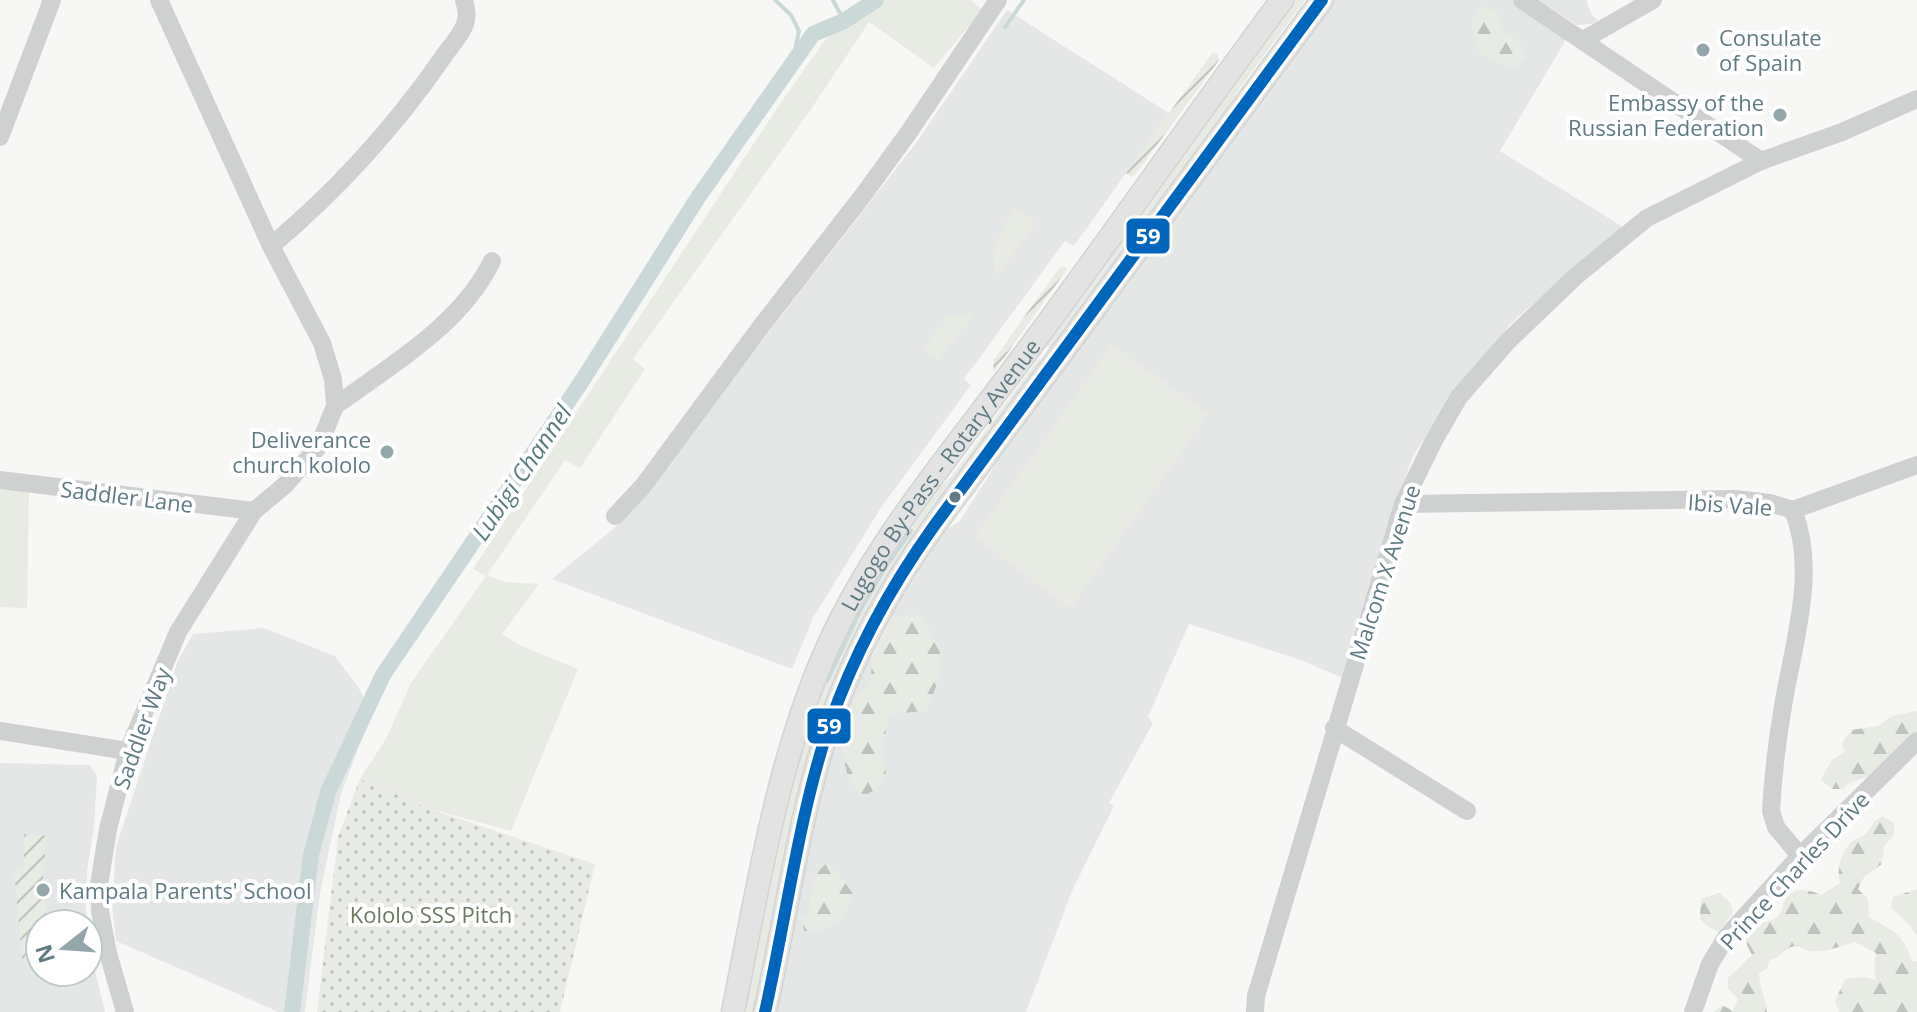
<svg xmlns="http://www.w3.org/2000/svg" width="1917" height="1012" viewBox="0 0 1917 1012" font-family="'Open Sans',sans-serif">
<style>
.built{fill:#e5e7e7;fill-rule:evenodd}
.grass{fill:#e8eae4}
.forest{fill:url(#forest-firs)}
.park{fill:url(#park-dots)}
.garden{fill:url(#garden-furrows)}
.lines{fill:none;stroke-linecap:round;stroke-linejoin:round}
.stream{stroke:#cbd8d8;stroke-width:4}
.canal{stroke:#cbd8d8;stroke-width:16}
.major-casing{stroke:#d2d4d4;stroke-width:25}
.minor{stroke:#cfd1d1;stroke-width:18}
.major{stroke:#e2e3e2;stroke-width:22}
.bus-1-casing{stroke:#fff;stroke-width:18}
.bus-1{stroke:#0065bd;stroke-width:12}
.poi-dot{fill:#95a6ab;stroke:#fff;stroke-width:3}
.bus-dot{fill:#607b83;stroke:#fff;stroke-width:3}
.labels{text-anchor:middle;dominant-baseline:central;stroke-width:8;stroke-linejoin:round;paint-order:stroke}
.poi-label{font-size:22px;fill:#607b83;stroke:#fff;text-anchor:start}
.street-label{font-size:22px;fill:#607b83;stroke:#fff}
.park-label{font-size:22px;fill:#6b7a60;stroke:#fff}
.water-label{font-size:24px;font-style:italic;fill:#5a7c7d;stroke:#fff}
.line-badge{stroke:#fff;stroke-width:3}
.badge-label{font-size:22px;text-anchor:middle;font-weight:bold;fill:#fff}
</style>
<defs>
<pattern id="forest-firs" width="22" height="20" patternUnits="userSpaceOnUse" patternTransform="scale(2)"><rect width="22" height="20" fill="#e8eae4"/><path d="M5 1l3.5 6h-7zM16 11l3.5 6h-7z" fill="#bfc3be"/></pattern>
<pattern id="park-dots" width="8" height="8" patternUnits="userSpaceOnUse" patternTransform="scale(2)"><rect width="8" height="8" fill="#e8eae4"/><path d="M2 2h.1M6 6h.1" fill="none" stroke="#bfc3be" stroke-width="1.8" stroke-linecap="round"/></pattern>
<pattern id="garden-furrows" width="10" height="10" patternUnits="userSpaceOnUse" patternTransform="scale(2)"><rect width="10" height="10" fill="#e8eae4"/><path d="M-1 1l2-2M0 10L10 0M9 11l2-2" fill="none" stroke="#bfc3be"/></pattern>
</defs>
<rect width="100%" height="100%" fill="#f7f7f6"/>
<g class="built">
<path d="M 1332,0 L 1514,0 L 1567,38 L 1500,151 L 1623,227 L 1511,323 L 1445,406 L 1413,456 L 1383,540 L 1342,678 L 1301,660 L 1189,624 L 1148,717 L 1153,723 L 1109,803 L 1114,806 L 1072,891 L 1026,1012 L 775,1012 L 823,786 L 848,701 L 891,616 L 944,531 L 960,521 L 1042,391 Z"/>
<path d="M 1538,0 L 1586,0 L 1591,14 L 1598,20 L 1591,24 L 1577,25 Z"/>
<path d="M 1007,10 L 1169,113 L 1074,246 L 1065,241 L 964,379 L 971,385 L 880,509 L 813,618 L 792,669 L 552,579 L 619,524 L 916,143 Z"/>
<path d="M 264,628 L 335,656 L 358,687 L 372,712 L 341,794 L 320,893 L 305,1012 L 279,1012 L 116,941 L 112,905 L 116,847 L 178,660 L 193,634 Z"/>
<path d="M 0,763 L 90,765 L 97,776 L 94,826 L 87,871 L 86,910 L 91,954 L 105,1012 L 0,1012 ZM 40,924 L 88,924 L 88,972 L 40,972 Z"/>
</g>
<g class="grass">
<path d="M 862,0 L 971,0 L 982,10 L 934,68 L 869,22 L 811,109 L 633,359 L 645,369 L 580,468 L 565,460 L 487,575 L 504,582 L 539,584 L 502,634 L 519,645 L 578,669 L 511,831 L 427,808 L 360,779 L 387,737 L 411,683 L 486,576 L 473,569 L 780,104 L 838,22 Z"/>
<path d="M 1291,0 L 1305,0 L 1239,89 L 1196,157 L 1053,349 L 1044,346 Z"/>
<path d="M 1014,208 L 1036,222 L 996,277 C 989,246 1000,234 1014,208 Z"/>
<path d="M 974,315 L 938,361 L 922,350 L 949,316 Z"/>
<path d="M 1112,345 L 1209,414 L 1071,608 L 974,537 Z"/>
<path d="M 1039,358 L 1042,364 L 868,616 L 754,1012 L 741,1012 L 787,794 L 821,678 L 877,569 L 924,502 L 952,476 Z"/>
<path d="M 0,488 L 29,491 L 27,608 L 0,607 Z"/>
</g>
<g class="forest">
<path d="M 1485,5 L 1499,15 L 1502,30 L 1522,44 L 1526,57 L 1514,68 C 1481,56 1470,56 1473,17 Z"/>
<path d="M 920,615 C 949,659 946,664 926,711 L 889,714 L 883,745 L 886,772 L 883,784 L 862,798 L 848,777 L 842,752 L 853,702 L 871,678 L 872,650 L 891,616 Z"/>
<path d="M 1917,711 L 1917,746 C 1904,755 1892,765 1878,772 C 1866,779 1852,779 1843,789 L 1832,789 L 1821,780 L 1832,760 L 1845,752 L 1842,744 L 1851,730 L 1878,726 L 1892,716 Z"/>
<path d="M 1883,816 L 1894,823 L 1894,835 L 1884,846 L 1882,864 L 1864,877 L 1858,889 L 1868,899 L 1869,917 C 1893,931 1904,934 1912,962 L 1917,961 L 1917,1012 L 1839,1012 L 1835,1001 L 1845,979 L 1864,977 L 1876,980 L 1874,968 L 1876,953 L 1855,942 C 1841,946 1824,953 1810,951 C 1804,950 1798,944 1791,947 C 1783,950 1781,958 1770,960 L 1766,969 L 1759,973 C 1759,988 1766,997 1767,1012 L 1714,1012 L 1722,1005 L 1733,1011 L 1738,999 L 1728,988 L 1728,978 L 1752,955 L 1744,939 L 1751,926 C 1758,923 1770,922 1776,918 C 1783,913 1781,906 1785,900 C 1793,886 1809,889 1821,895 L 1840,883 C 1836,869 1841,851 1853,841 C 1857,838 1862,837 1865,834 C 1873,827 1871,822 1883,816 Z"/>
<path d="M 828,862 L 853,893 L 845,917 L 821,931 L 804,931 L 803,918 L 811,915 C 809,893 810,877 828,862 Z"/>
<path d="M 1917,889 L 1917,937 L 1910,925 L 1891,908 L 1893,897 Z"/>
<path d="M 1719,893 L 1731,903 L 1733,913 L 1719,931 L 1711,929 L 1700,919 L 1701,899 Z"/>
</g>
<path class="park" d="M 360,779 L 427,808 L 595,864 L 560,1012 L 317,1012 L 338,837 Z"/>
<g class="garden">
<path d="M 1213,52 L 1218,55 L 1219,60 L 1135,175 L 1131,176 L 1126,173 Z"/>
<path d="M 1064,266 L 1067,269 L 994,372 L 993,361 L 998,354 L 1059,268 Z"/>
<path d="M 24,834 L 47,836 L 43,875 L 47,924 L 40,924 L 40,958 L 22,959 L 14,870 L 24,869 Z"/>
</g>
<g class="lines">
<g class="stream">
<path d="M 775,0 L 791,15 L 799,31 L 792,64"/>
<path d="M 833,0 L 844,21"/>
<path d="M 1005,27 L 1024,0"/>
<path d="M 827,681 L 862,607 L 886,566 L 911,531"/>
</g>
<path class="canal" d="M 292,1012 L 311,855 L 328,792 L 383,675 L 582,381 L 697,199 L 813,34 L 844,21 L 876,0"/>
<g class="major-casing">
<g id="major">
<path id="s1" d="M 733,1012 C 758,888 777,759 829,644 C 876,540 955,449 1022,358 C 1110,240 1194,118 1282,0"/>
<path d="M 765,1012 C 786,919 799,815 829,726 C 853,656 891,586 934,526 L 1322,0"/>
</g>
</g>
<g class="minor">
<path d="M 1522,0 L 1761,161"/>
<path d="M 1583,40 L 1653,0"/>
<path d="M 0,137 L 52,0"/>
<path d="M 271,246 C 335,192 393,129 441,60 C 448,49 461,36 465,24 C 468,17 466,7 464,0"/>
<path d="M 335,406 C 391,365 461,325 492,261"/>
<path d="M 0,480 L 254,511"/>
<path d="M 1403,504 L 1735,499 L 1770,503 L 1793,510 C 1818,571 1793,644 1783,706 C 1777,741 1773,776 1771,811 L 1776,827 L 1800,856"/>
<path d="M 1793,510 L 1917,465"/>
<path d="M 615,516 L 643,486 L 759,329 L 864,194 L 909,132 L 998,0"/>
<path d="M 1334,728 L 1467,811"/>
<path d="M 0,731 L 128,751"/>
<path d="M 125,1012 L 108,953 L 100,911 L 99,885 L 108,829 L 128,751 L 178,632 L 254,511 L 285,485 L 319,446 L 335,406 L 333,379 L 322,343 L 271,246 L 159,0"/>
<path d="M 1255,1012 L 1256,996 L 1403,504 L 1433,442 L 1459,397 L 1508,341 L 1576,276 L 1647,218 L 1761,161 L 1842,132 L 1917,99"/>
<path d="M 1693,1012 L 1710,964 L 1727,936 L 1800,856 L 1917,741"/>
</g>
<use href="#major" class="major"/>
<g class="bus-1-casing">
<path id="bus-1" d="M 765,1012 C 786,919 799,815 829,726 C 853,656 891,586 934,526 L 1322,0"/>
</g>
<use href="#bus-1" class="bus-1"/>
</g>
<g class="poi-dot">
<circle cx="1703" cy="50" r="8"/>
<circle cx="1780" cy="115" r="8"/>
<circle cx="387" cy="452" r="8"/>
<circle cx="43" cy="890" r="8"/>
</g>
<circle class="bus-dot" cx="955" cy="497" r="7"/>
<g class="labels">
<g class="poi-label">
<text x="1719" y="37">Consulate<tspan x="1719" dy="25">of Spain</tspan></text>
<text x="1764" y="102" text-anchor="end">Embassy of the<tspan x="1764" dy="25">Russian Federation</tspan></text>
<text x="371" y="439" text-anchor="end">Deliverance<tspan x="371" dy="25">church kololo</tspan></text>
<text x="59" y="890">Kampala Parents' School</text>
</g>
<g class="street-label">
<text stroke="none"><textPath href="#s1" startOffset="584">Lugogo By-Pass - Rotary Avenue</textPath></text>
<text transform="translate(127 496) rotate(7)">Saddler Lane</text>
<text transform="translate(1730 504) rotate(4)">Ibis Vale</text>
<text transform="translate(1384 572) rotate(-72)">Malcom X Avenue</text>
<text transform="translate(141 728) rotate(-70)">Saddler Way</text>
<text transform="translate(1794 870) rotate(-47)">Prince Charles Drive</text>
</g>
<g class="park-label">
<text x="431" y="914">Kololo SSS Pitch</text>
</g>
<g class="water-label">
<text transform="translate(521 472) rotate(-56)">Lubigi Channel</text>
</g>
</g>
<g class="line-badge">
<rect x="1125" y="217" width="46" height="38" rx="8" fill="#0065bd"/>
<rect x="806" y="707" width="46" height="38" rx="8" fill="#0065bd"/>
</g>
<g class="badge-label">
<text x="1148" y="244">59</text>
<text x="829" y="734">59</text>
</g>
<g transform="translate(64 948) rotate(253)"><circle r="38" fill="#ffffff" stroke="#bfcacd" stroke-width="2"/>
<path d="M0-6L14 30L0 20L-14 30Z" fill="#95a6ab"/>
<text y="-12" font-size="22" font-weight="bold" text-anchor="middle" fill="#607b83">N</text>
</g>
</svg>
